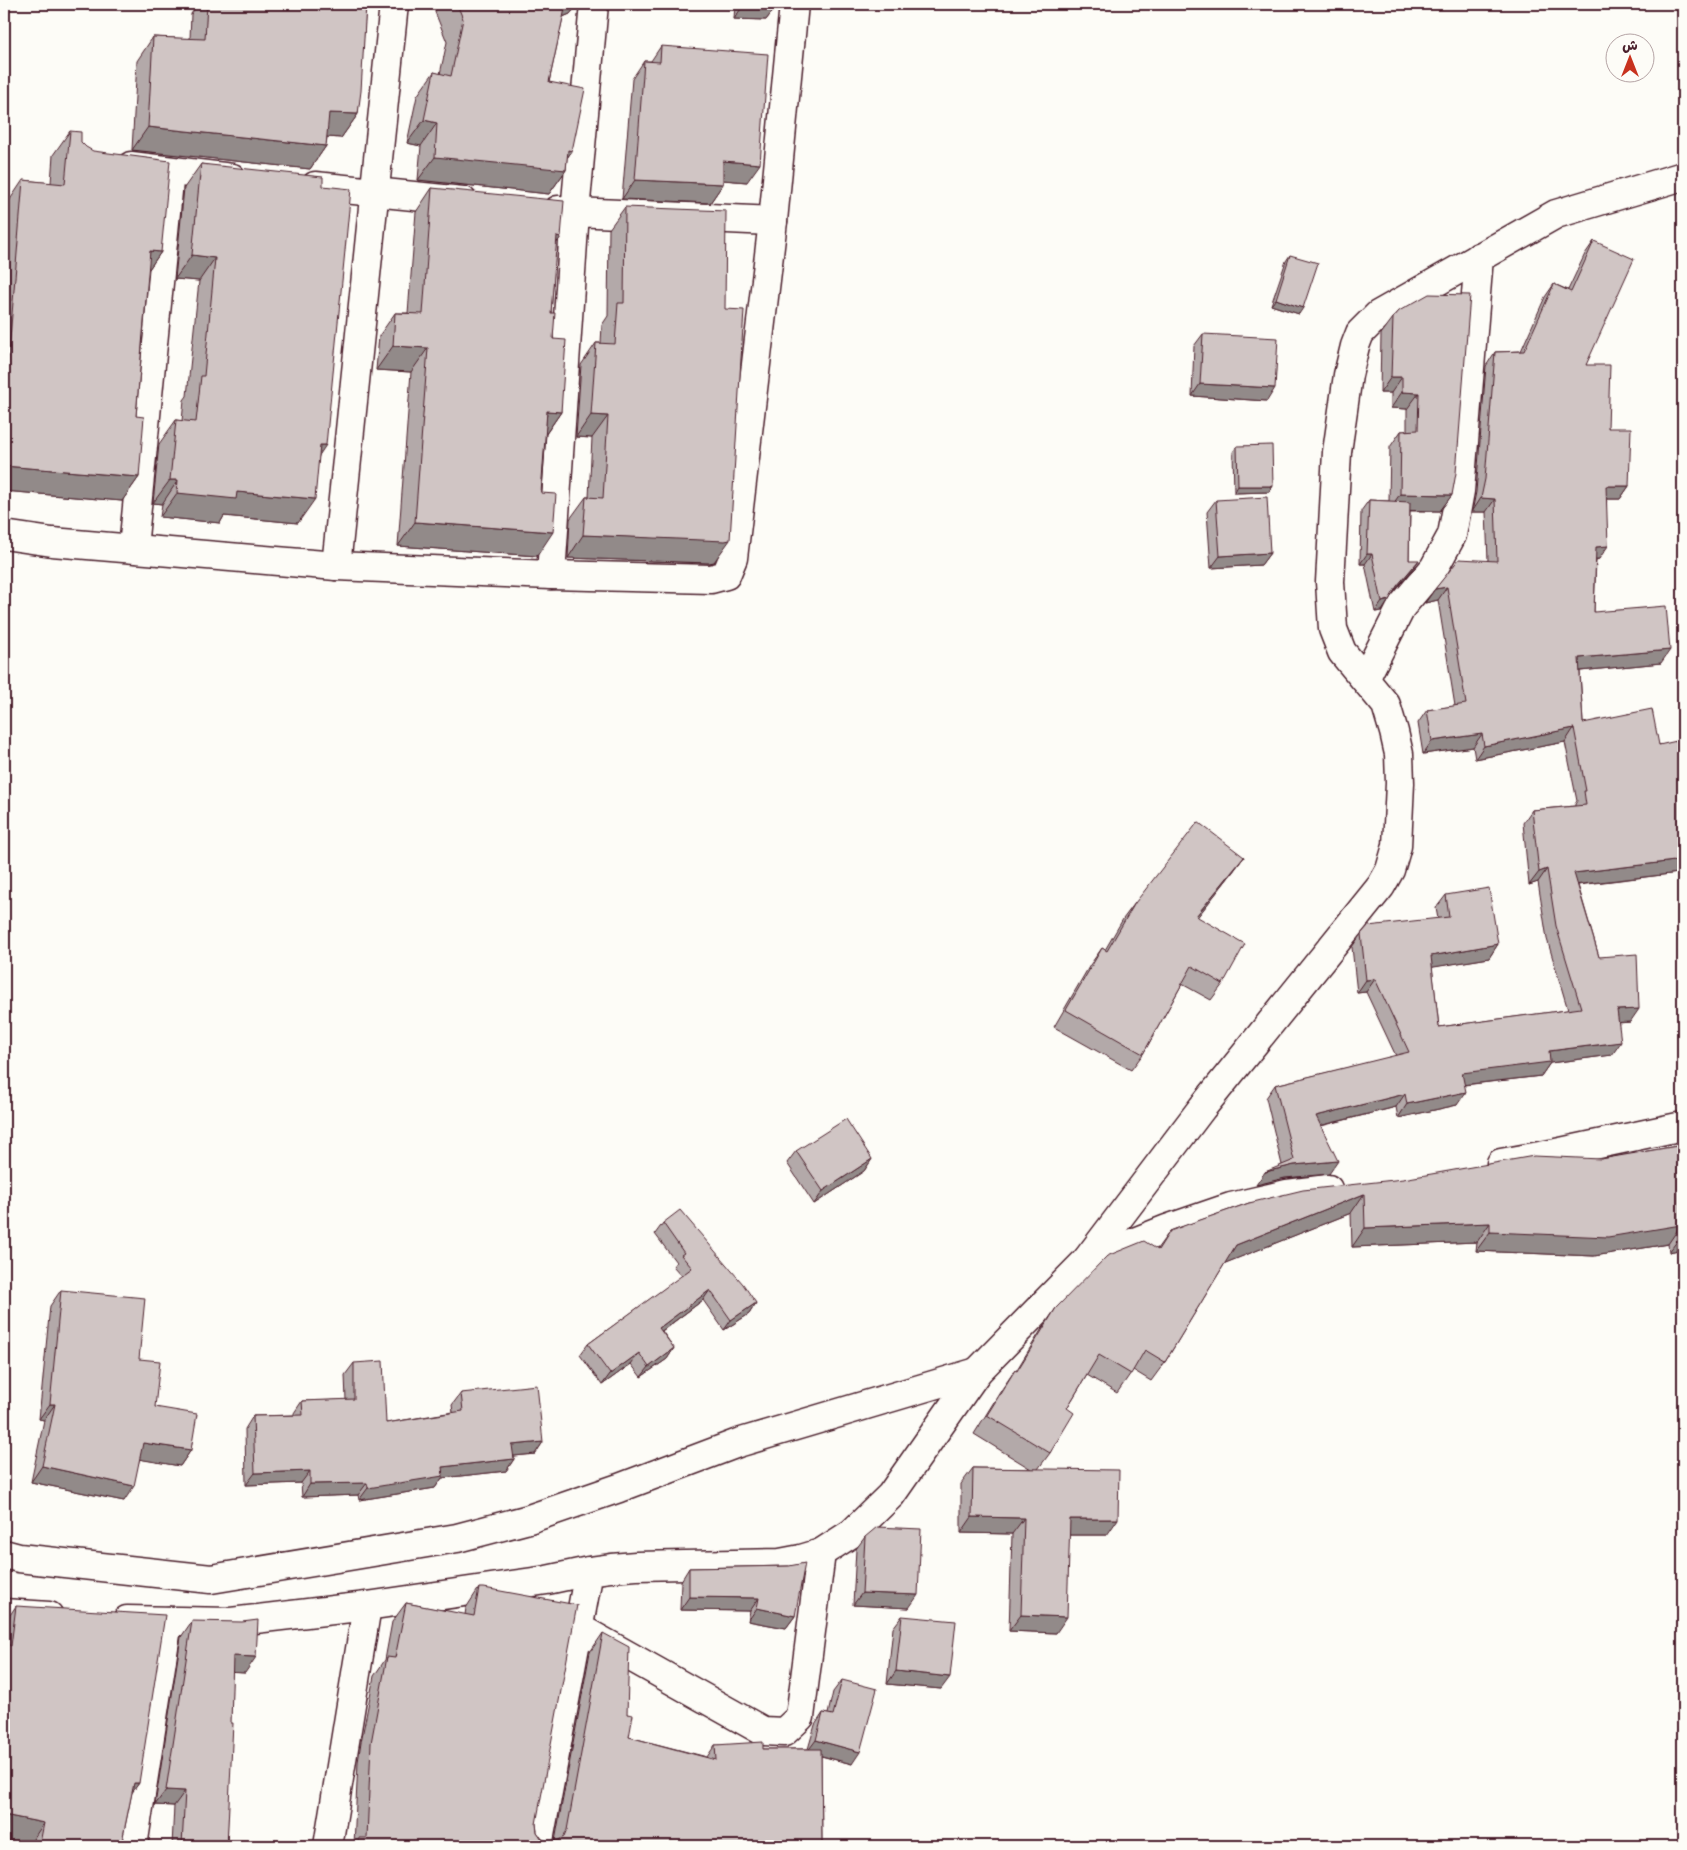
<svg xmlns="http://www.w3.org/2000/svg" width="1687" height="1850" viewBox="0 0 1687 1850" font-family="'Patrick Hand','Playpen Sans Arabic',sans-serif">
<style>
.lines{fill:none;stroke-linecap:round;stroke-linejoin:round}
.street-casing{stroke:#4a1f2b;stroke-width:31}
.street{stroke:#fdfcf7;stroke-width:28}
.wall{fill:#b3a9a9;stroke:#4a1f2b}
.shaded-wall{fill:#928a89;stroke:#4a1f2b}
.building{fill:#d0c5c4;stroke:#4a1f2b}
</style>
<rect width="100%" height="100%" fill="#fdfcf7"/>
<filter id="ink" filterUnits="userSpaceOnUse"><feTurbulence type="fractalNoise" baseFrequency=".02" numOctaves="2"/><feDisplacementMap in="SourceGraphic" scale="10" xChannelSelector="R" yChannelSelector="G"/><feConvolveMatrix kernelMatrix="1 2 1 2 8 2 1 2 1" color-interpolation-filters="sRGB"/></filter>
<g filter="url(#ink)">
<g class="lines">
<g class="street-casing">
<g id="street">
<path d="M 131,166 L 232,178"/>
<path d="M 315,186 L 463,201"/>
<path d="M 558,210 L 575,212 L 594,4"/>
<path d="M 4,535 L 52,542 L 336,566 L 551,575 L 711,579 L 726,575 L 733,558 L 773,221"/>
<path d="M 133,548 L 170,171"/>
<path d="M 336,566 L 394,4"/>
<path d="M 551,575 L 575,212 L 773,221 L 794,4"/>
<path d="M 1365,679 L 1402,606 L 1434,568 L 1452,535 L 1460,491 L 1479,257"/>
<path d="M 1501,1163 L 1556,1153 L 1683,1126"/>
<path d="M 1086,1261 L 1202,1108 L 1381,886 L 1390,870 L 1397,846 L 1400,783 L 1399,754 L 1394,732 L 1386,705 L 1342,652 L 1333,629 L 1330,582 L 1337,452 L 1348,375 L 1355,346 L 1360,333 L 1378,315 L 1556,214 L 1683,176"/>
<path d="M 4,1554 L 19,1558 L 211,1579 L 457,1538 L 529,1519 L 619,1488 L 738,1443 L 977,1372"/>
<path d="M 4,1613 L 49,1616"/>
<path d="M 127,1620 L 231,1622 L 367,1606 L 547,1580 L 589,1571 L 611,1568 L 636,1566 L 780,1563 L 801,1559 L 821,1553 L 852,1533 L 891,1495 L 977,1372 L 1085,1262 L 1167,1229 L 1231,1207 L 1287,1194 L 1328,1189"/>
<path d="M 579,1628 L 763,1731 L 784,1732 L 800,1717 L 821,1553"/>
<path d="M 133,1846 L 168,1621"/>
<path d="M 328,1846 L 367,1606"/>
<path d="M 538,1846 L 589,1571"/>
</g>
</g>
<use href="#street" class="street"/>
</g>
<g class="wall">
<path d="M 198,4 L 366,4 L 358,114 L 341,138 L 327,137 L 326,146 L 310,169 L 132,150 L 137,61 L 153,37 L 190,39 L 191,14 Z"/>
<path d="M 436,4 L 578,4 L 570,14 L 563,17 L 549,82 L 572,151 L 567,158 L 566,170 L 549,194 L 418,180 L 421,146 L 407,143 L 417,96 L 434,72 L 440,74 L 447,42 L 435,12 Z"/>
<path d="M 735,4 L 778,4 L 766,20 L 734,19 Z"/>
<path d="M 661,46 L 747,182 L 723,180 L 723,184 L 710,203 L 622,199 L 632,79 L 644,61 L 651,61 Z"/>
<path d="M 70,131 L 81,142 L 161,252 L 149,269 L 136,416 L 139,477 L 122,501 L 4,491 L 4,240 L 7,204 L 23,180 L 51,183 L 53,155 Z"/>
<path d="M 201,164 L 323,186 L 319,456 L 298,523 L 224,516 L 220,523 L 160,517 L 162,504 L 153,503 L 159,444 L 176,420 L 182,421 L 184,400 L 187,396 L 199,281 L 175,279 L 184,188 Z"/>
<path d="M 432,188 L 561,237 L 556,243 L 551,313 L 561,412 L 546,434 L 537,556 L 398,546 L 411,372 L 376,370 L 379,336 L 395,313 L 408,313 L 416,212 Z"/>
<path d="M 625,207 L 714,562 L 709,563 L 568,558 L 570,519 L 586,497 L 589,497 L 592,438 L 576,437 L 581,365 L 596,343 L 601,343 L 602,325 L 608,316 L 609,229 Z"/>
<path d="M 1594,241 L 1586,365 L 1629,486 L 1620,499 L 1607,499 L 1599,559 L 1596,560 L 1594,612 L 1661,663 L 1580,671 L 1583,723 L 1683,751 L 1683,774 L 1679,779 L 1679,873 L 1578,885 L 1599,957 L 1630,1022 L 1619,1023 L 1612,1055 L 1550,1063 L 1541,1076 L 1464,1085 L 1457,1105 L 1398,1118 L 1396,1107 L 1321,1126 L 1329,1174 L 1285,1178 L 1256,1185 L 1282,1165 L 1266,1098 L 1275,1085 L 1396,1056 L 1366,992 L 1357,993 L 1352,947 L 1361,934 L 1438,919 L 1436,908 L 1446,895 L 1498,944 L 1489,958 L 1432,967 L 1439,1027 L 1568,1010 L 1547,939 L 1538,882 L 1529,885 L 1523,823 L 1532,810 L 1575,806 L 1575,804 L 1577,801 L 1565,742 L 1475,759 L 1473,747 L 1423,754 L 1418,723 L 1427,710 L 1455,706 L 1438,600 L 1425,603 L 1435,589 L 1488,560 L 1486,512 L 1472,512 L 1476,492 L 1486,366 L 1495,352 L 1521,351 L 1545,297 L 1554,284 L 1568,290 L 1585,254 Z"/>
<path d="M 1290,255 L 1299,314 L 1271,305 L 1286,261 Z"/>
<path d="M 1399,311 L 1452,495 L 1440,511 L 1410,511 L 1409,560 L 1412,570 L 1394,591 L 1389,600 L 1382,611 L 1375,612 L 1365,564 L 1360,564 L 1361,511 L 1369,500 L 1389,501 L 1390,447 L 1401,431 L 1407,431 L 1407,409 L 1391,408 L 1391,393 L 1380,393 L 1381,334 L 1393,318 Z"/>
<path d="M 1203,334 L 1267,401 L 1192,396 L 1194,346 Z"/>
<path d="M 1237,446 L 1273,486 L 1269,492 L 1234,493 L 1233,452 Z"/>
<path d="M 1216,500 L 1270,553 L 1261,565 L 1211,568 L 1207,512 Z"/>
<path d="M 1244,857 L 1232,873 L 1197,917 L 1223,984 L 1211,1000 L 1182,984 L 1143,1054 L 1131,1070 L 1054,1027 L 1090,965 L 1102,948 L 1105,950 L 1123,919 L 1135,903 Z"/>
<path d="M 1683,1145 L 1683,1249 L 1669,1252 L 1668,1244 L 1594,1256 L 1476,1251 L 1477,1242 L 1352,1247 L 1351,1213 L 1225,1263 L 1165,1362 L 1151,1381 L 1133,1370 L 1117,1393 L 1087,1375 L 1067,1408 L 1050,1453 L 1038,1469 L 1107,1535 L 1069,1535 L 1056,1633 L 1009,1631 L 1012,1534 L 961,1533 L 961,1484 L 973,1468 L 1031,1469 L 974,1434 L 1002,1389 L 1015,1370 L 1016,1371 L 1043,1327 L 1056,1308 L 1157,1249 L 1170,1231 L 1249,1203 L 1601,1159 Z"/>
<path d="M 796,1151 L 872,1159 L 864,1171 L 814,1204 L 787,1163 Z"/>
<path d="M 663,1223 L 756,1303 L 749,1314 L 724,1330 L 703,1300 L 662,1331 L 674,1348 L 667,1359 L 641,1377 L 631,1364 L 602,1385 L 580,1355 L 588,1344 L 682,1276 L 673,1266 L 676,1262 L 655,1234 Z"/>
<path d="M 61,1290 L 139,1359 L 155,1407 L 191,1450 L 180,1466 L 140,1459 L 124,1501 L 31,1482 L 44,1420 L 39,1419 L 50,1306 Z"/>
<path d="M 354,1363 L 386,1423 L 453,1412 L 452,1405 L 461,1393 L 543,1442 L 535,1454 L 514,1456 L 514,1459 L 506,1471 L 442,1478 L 435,1488 L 359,1500 L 358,1495 L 302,1497 L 301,1483 L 246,1485 L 245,1429 L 253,1416 L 294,1415 L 294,1413 L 302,1401 L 346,1400 L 345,1375 Z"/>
<path d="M 865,1537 L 909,1608 L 853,1605 L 856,1549 Z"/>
<path d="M 789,1566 L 795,1616 L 786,1628 L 748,1621 L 750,1611 L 680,1610 L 681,1581 L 689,1568 Z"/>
<path d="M 479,1588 L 536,1824 L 537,1832 L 542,1839 L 548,1842 L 555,1841 L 590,1652 L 603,1633 L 627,1714 L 629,1737 L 707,1757 L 715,1745 L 763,1749 L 808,1749 L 815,1725 L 823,1713 L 828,1714 L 833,1692 L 842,1680 L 852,1764 L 821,1756 L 822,1846 L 353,1846 L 354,1845 L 358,1762 L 361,1742 L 374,1676 L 385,1660 L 392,1622 L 406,1603 L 465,1615 L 466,1608 Z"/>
<path d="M 16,1606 L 139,1783 L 132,1792 L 121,1846 L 29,1846 L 29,1845 L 4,1839 L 4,1624 Z"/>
<path d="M 902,1616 L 941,1689 L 887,1684 L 893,1628 Z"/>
<path d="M 192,1621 L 245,1673 L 232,1672 L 227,1846 L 172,1846 L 174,1806 L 155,1805 L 181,1637 Z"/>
</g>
<g class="shaded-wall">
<path d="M 563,4 L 578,4 L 570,14 L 550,22 Z"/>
<path d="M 744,4 L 778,4 L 766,20 L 734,19 Z"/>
<path d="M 329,113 L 358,114 L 341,138 L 313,136 Z"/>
<path d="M 424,120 L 437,123 L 421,146 L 407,143 Z"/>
<path d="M 148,127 L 326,146 L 310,169 L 132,150 Z"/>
<path d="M 568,150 L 572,151 L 559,169 L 566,170 L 549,194 L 418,180 L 435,157 Z"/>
<path d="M 723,161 L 760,164 L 747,182 L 711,179 Z"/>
<path d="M 635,180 L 723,184 L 710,203 L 622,199 Z"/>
<path d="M 557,236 L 561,237 L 544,260 Z"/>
<path d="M 150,251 L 161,252 L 144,276 Z"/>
<path d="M 192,255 L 215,258 L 199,281 L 175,279 Z"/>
<path d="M 1276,299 L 1303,308 L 1299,314 L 1271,305 Z"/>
<path d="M 393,346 L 428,348 L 411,372 L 376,370 Z"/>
<path d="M 1391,377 L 1402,377 L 1391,393 L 1380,393 Z"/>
<path d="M 1200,384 L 1275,388 L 1267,401 L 1192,396 Z"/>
<path d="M 1402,392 L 1419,393 L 1407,409 L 1391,408 Z"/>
<path d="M 547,411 L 561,412 L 545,435 Z"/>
<path d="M 591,415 L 608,416 L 592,438 L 576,437 Z"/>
<path d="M 320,445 L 326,445 L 310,469 Z"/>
<path d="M 4,466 L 139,477 L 122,501 L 4,491 Z"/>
<path d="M 170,480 L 178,480 L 162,504 L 153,503 Z"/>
<path d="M 1238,486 L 1273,486 L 1269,492 L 1234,493 Z"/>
<path d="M 1606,486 L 1629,486 L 1620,499 L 1597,499 Z"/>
<path d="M 237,492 L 315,499 L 298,523 L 224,516 L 220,523 L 160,517 L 177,493 Z"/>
<path d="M 1400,494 L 1452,495 L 1440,511 L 1389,510 Z"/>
<path d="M 1481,498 L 1495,499 L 1486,512 L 1472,512 Z"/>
<path d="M 415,522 L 553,532 L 537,556 L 398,546 Z"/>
<path d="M 583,535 L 730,540 L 714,562 L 709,563 L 568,558 Z"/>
<path d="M 1608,546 L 1599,559 L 1587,560 L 1596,547 Z"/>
<path d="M 1270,553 L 1261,565 L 1211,568 L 1220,556 Z"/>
<path d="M 1367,554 L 1372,554 L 1365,564 L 1360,564 Z"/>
<path d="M 1419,560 L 1412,570 L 1390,596 L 1397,586 Z"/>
<path d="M 1447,587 L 1438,600 L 1425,603 L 1435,589 Z"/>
<path d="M 1389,600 L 1382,611 L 1375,612 L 1382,602 Z"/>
<path d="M 1670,650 L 1661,663 L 1570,672 L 1579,658 Z"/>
<path d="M 1574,728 L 1565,742 L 1475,759 L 1484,746 Z"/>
<path d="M 1482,734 L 1473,747 L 1423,754 L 1432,741 Z"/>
<path d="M 1683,769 L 1683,774 L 1678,781 L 1678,770 Z"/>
<path d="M 1244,857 L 1232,873 L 1185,933 L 1196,916 Z"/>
<path d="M 1683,860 L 1683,867 L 1679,873 L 1565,886 L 1574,873 Z"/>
<path d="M 1547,869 L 1538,882 L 1529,885 L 1539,872 Z"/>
<path d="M 1498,944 L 1489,958 L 1422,969 L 1431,956 Z"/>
<path d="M 1375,979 L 1366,992 L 1357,993 L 1366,980 Z"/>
<path d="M 1639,1009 L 1630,1022 L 1608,1023 L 1617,1010 Z"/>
<path d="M 1621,1042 L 1612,1055 L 1550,1063 L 1541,1076 L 1453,1086 L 1462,1073 L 1549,1051 Z"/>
<path d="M 1466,1092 L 1457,1105 L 1398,1118 L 1407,1104 Z"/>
<path d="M 1405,1094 L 1396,1107 L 1307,1129 L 1316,1116 Z"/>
<path d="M 872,1159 L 864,1171 L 814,1204 L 823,1191 Z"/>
<path d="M 1338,1161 L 1329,1174 L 1285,1178 L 1256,1185 L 1265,1172 L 1294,1165 Z"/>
<path d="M 1364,1194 L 1351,1213 L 1223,1264 L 1236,1245 Z"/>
<path d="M 1490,1223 L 1477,1242 L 1352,1247 L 1365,1228 Z"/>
<path d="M 1681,1225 L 1668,1244 L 1594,1256 L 1476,1251 L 1490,1232 Z"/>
<path d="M 1683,1233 L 1683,1249 L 1669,1252 Z"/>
<path d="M 710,1290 L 703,1300 L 652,1338 L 659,1328 Z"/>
<path d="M 756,1303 L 749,1314 L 724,1330 L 731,1320 Z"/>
<path d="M 674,1348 L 667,1359 L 641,1377 L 649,1367 Z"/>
<path d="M 639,1353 L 631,1364 L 602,1385 L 610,1374 Z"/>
<path d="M 50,1404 L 55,1404 L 44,1420 L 39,1419 Z"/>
<path d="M 543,1442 L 535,1454 L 504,1457 L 512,1445 Z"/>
<path d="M 143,1443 L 191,1450 L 180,1466 L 132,1458 Z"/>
<path d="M 514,1459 L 506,1471 L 442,1478 L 435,1488 L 359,1500 L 368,1488 L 442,1467 Z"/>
<path d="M 42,1466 L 134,1486 L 124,1501 L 31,1482 Z"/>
<path d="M 310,1471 L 301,1483 L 246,1485 L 255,1473 Z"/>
<path d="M 367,1483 L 358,1495 L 302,1497 L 310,1484 Z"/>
<path d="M 972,1517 L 1024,1518 L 1012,1534 L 961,1533 Z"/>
<path d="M 1070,1519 L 1118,1519 L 1107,1535 L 1059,1535 Z"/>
<path d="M 862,1593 L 918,1595 L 909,1608 L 853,1605 Z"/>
<path d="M 689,1597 L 759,1598 L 750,1611 L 680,1610 Z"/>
<path d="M 757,1608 L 795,1616 L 786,1628 L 748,1621 Z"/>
<path d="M 1021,1615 L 1067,1617 L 1056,1633 L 1009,1631 Z"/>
<path d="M 233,1656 L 256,1657 L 245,1673 L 222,1672 Z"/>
<path d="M 896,1671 L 950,1677 L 941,1689 L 887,1684 Z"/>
<path d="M 816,1740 L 860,1752 L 852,1764 L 807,1752 Z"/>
<path d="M 134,1783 L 139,1783 L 124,1804 Z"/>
<path d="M 166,1790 L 185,1791 L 174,1806 L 155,1805 Z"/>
<path d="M 4,1815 L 44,1823 L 29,1845 L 4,1839 Z"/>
<path d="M 40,1843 L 56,1846 L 38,1846 Z"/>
<path d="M 182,1845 L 212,1846 L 181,1846 Z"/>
</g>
<g class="building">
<path d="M 207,4 L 366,4 L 361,91 L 358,114 L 329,113 L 326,146 L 148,127 L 153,37 L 205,39 Z"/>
<path d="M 457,4 L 566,4 L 549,82 L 585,89 L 572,151 L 568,150 L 566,170 L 435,157 L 437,123 L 424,120 L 434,72 L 451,76 L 463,19 Z"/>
<path d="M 661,46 L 768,54 L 760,164 L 723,161 L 723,184 L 635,180 L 644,61 L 660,62 Z"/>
<path d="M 70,131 L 81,132 L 81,142 L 86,147 L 93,151 L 170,161 L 161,252 L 150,251 L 136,416 L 144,417 L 139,477 L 4,466 L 4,412 L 23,180 L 65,184 Z"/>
<path d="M 201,164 L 323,177 L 323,186 L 351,189 L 326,445 L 320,445 L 315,499 L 237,492 L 236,499 L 177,493 L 178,480 L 170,480 L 176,420 L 196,422 L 201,376 L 204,376 L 215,258 L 192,255 Z"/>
<path d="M 432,188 L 564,201 L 561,237 L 557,236 L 551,313 L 555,313 L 553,339 L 566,340 L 561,412 L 547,411 L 541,493 L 556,494 L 553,532 L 415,522 L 428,348 L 393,346 L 395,313 L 423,314 Z"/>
<path d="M 625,207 L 726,211 L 725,309 L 744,310 L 730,540 L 725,541 L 583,535 L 586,497 L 603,498 L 608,416 L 591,415 L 596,343 L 615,344 L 618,303 L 624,303 Z"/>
<path d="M 1594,241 L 1634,259 L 1586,365 L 1610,365 L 1608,428 L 1631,428 L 1629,486 L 1606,486 L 1608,546 L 1596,547 L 1594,612 L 1666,606 L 1670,650 L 1579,658 L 1583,723 L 1652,709 L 1659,745 L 1681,740 L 1683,751 L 1683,769 L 1678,770 L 1683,814 L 1683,860 L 1574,873 L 1599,957 L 1637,954 L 1639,1009 L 1617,1010 L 1621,1042 L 1549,1051 L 1550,1062 L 1462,1073 L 1466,1092 L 1407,1104 L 1405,1094 L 1316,1116 L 1338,1161 L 1294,1165 L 1265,1172 L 1294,1160 L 1275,1085 L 1409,1052 L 1375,979 L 1366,980 L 1361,934 L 1368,926 L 1449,917 L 1446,895 L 1489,888 L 1498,944 L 1431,956 L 1439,1027 L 1581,1008 L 1556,926 L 1547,869 L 1539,872 L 1532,810 L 1586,805 L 1584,791 L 1586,791 L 1574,728 L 1484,746 L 1482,734 L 1432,741 L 1427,710 L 1466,704 L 1447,587 L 1435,589 L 1459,559 L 1497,561 L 1495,499 L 1481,498 L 1485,479 L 1495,352 L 1524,351 L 1554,284 L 1571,292 Z"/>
<path d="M 1290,255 L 1318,263 L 1303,308 L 1276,299 Z"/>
<path d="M 1429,294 L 1470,295 L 1456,473 L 1452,495 L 1400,494 L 1401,431 L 1418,430 L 1419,393 L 1402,392 L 1402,377 L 1391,377 L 1393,318 L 1399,311 Z"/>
<path d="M 1203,334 L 1278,338 L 1275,388 L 1200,384 Z"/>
<path d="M 1272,445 L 1273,486 L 1238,486 L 1237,446 Z"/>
<path d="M 1267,497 L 1270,553 L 1220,556 L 1216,500 Z"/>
<path d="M 1369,500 L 1410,502 L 1409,560 L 1419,560 L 1397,586 L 1389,600 L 1382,602 L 1372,554 L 1367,554 Z"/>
<path d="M 1198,822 L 1244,857 L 1196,916 L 1245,944 L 1223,984 L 1192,966 L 1143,1054 L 1066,1010 L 1102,948 L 1107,951 L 1135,903 Z"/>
<path d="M 846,1119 L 872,1159 L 823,1191 L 796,1151 Z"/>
<path d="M 1683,1145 L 1683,1233 L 1681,1225 L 1608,1237 L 1490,1232 L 1490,1223 L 1365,1228 L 1364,1194 L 1236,1245 L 1165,1362 L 1145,1350 L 1131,1374 L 1099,1355 L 1067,1408 L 1074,1413 L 1050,1453 L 987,1415 L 1015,1370 L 1017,1371 L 1056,1308 L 1107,1256 L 1144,1241 L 1158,1250 L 1170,1231 L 1186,1225 L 1249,1203 L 1303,1190 L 1403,1179 L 1534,1156 L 1601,1159 Z"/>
<path d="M 680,1210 L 743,1284 L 756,1303 L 731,1320 L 710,1290 L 659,1328 L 674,1348 L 649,1367 L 639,1353 L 610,1374 L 588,1344 L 692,1268 L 681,1255 L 684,1253 L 663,1223 Z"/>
<path d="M 61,1290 L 145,1298 L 139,1359 L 160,1361 L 155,1407 L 197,1414 L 191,1450 L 143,1443 L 134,1486 L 42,1466 L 55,1404 L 50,1404 Z"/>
<path d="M 383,1361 L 386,1423 L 463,1411 L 461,1393 L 537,1385 L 543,1442 L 512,1445 L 514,1459 L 442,1467 L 443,1476 L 368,1488 L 367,1483 L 310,1484 L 310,1471 L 255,1473 L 253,1416 L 303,1415 L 302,1401 L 354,1399 L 354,1363 Z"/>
<path d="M 973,1468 L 1119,1470 L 1118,1519 L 1070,1519 L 1067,1617 L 1021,1615 L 1024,1518 L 972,1517 Z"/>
<path d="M 877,1527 L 921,1529 L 918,1595 L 862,1593 L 865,1537 Z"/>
<path d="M 805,1563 L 795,1616 L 757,1608 L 759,1598 L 689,1597 L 689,1568 L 789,1566 Z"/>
<path d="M 479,1588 L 484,1588 L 577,1605 L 536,1824 L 537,1832 L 542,1839 L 548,1842 L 557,1841 L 564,1837 L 567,1830 L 603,1633 L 629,1647 L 627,1714 L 633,1715 L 629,1737 L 716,1760 L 715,1745 L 763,1742 L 763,1749 L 821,1749 L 822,1846 L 359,1846 L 359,1838 L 367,1838 L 371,1743 L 387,1657 L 395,1658 L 406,1603 L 474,1616 Z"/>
<path d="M 16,1606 L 165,1615 L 139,1783 L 134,1783 L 121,1846 L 56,1846 L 40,1843 L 44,1823 L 4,1815 L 4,1642 L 11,1646 Z"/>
<path d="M 902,1616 L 956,1621 L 950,1677 L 896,1671 Z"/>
<path d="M 258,1620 L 256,1657 L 233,1656 L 231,1723 L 233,1723 L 227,1846 L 182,1845 L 185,1791 L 166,1790 L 192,1621 L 242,1622 Z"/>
<path d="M 842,1680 L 877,1689 L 860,1752 L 816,1740 L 823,1713 L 833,1715 Z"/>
</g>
</g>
<rect width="1687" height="1850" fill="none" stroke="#fdfcf7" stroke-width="20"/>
<rect x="10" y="10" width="1667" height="1830" fill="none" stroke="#4a1f2b" stroke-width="2" filter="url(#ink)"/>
<g transform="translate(1630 58)"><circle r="24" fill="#fdfcf7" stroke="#b5a4a5"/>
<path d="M0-4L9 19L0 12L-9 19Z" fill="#c8321e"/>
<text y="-8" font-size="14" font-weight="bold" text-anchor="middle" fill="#4a1f2b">ش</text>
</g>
</svg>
